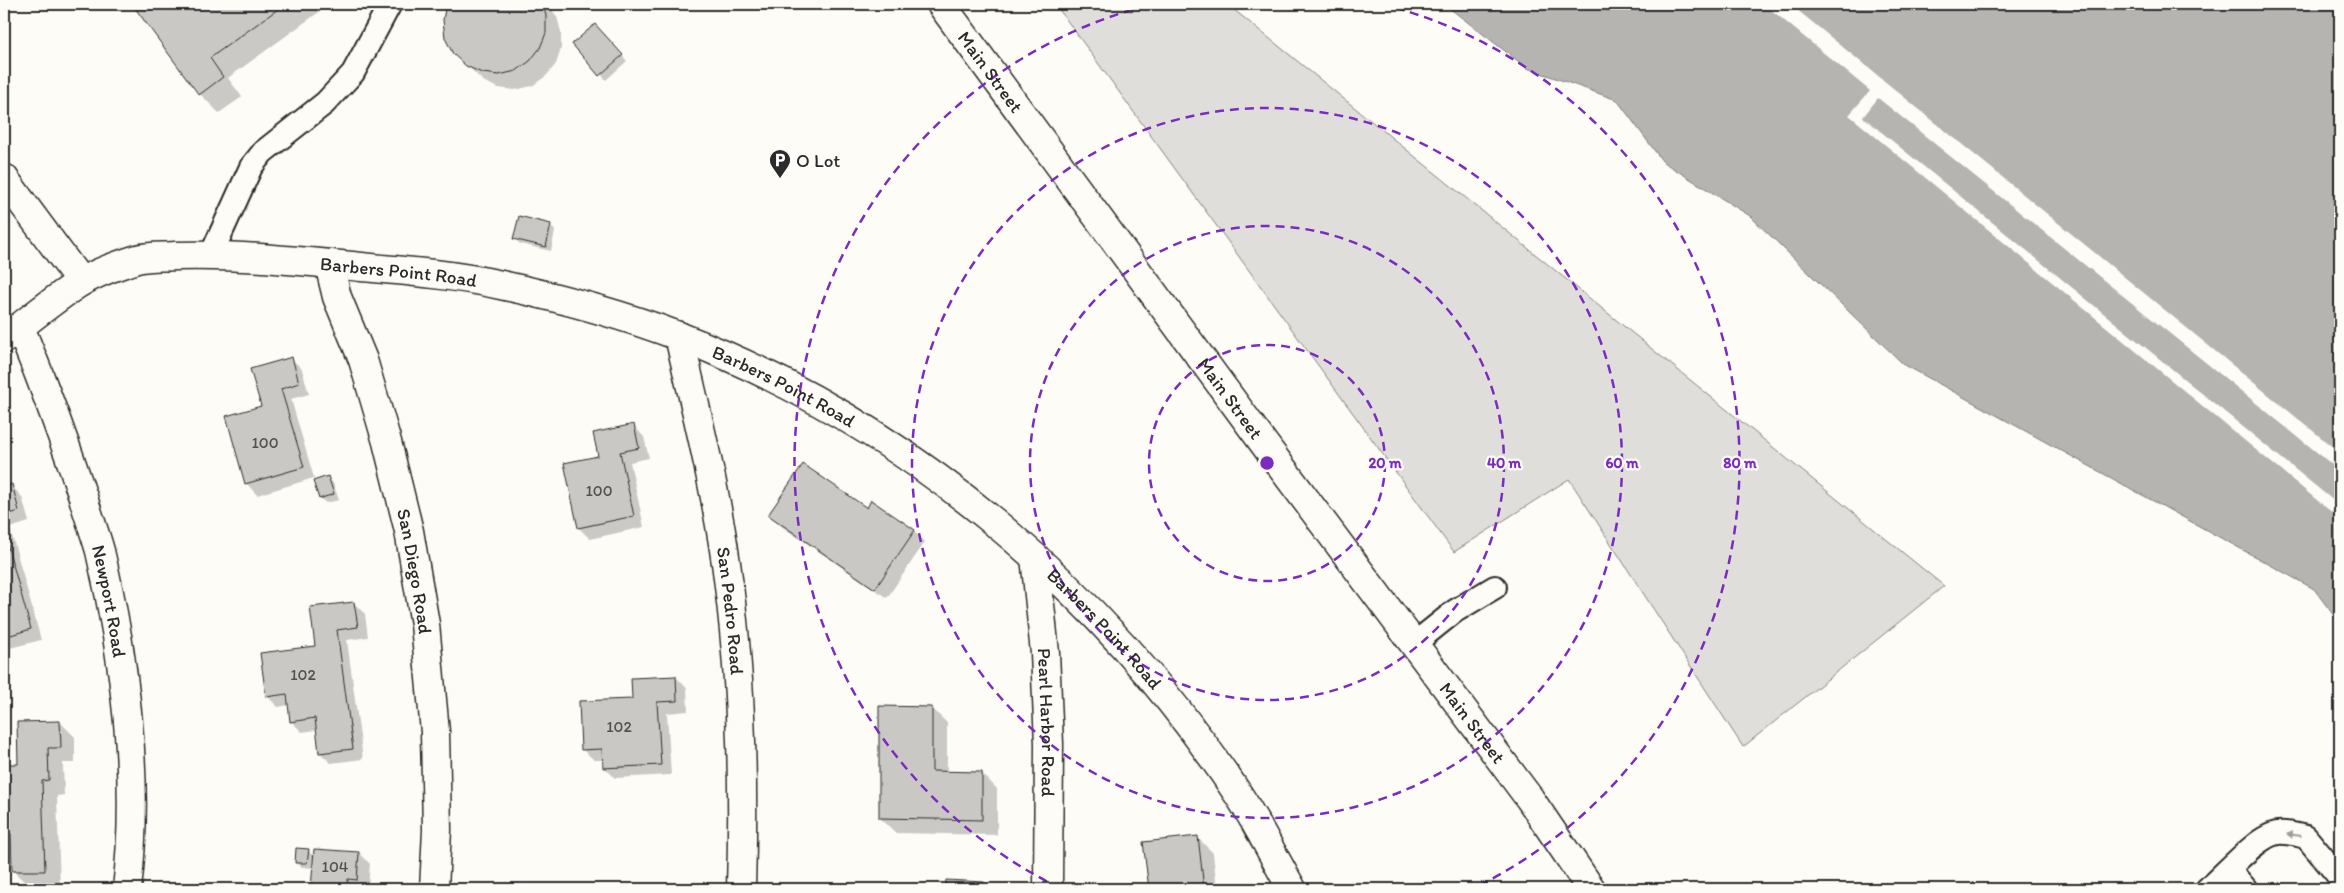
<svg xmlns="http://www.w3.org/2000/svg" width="2344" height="893" viewBox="0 0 2344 893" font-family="Itim,sans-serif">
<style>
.green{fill:#dfdeda;stroke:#858482}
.water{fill:#b5b4b1;stroke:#7e7d7b}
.pier{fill:#fdfcf7}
.shadow{fill:#0003}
.building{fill:#c9c8c4;stroke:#2b2b2b}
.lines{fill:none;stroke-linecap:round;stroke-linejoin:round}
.lane-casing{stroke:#2b2b2b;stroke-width:26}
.street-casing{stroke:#2b2b2b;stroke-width:31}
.secondary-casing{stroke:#2b2b2b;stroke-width:31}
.lane{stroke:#fdfcf7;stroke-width:22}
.street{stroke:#fdfcf7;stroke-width:28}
.secondary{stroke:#fdfcf7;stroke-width:28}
.oneway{fill:#9e9e9b}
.ring{fill:none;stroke:#7b2cbf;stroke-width:2.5;stroke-dasharray:9 6}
.labels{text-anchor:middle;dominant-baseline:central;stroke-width:4.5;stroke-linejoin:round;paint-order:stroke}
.number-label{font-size:16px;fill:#525251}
.street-label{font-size:19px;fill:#2b2b2b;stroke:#fdfcf7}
.poi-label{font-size:19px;fill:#2b2b2b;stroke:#fdfcf7;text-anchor:start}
.centre{fill:#7b2cbf;stroke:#fdfcf7;stroke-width:2.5}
.ring-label{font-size:15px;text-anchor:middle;font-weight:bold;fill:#7b2cbf;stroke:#fdfcf7;stroke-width:4.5;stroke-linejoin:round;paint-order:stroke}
</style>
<rect width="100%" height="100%" fill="#fdfcf7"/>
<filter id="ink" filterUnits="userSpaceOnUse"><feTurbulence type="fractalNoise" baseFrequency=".02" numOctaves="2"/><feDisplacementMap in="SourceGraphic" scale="10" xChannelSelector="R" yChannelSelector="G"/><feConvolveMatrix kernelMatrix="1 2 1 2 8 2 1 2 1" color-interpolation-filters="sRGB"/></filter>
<g filter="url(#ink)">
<path class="green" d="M 1055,4 L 1227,4 L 1944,586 L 1743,747 L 1569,479 L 1454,552 Z"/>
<path class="water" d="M 1444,4 L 2340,4 L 2340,624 L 2314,589 L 1903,364 L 1750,216 L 1663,162 L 1617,100 L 1527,68 Z"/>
<path class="pier" d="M 1764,4 L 1790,4 L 2340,453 L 2340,471 L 1878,98 L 1863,117 L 2340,506 L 2340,519 L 1849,115 L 1870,91 Z"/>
<g class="shadow">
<path d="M 134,4 L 330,4 L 228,78 L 242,97 L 219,113 L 200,94 Z"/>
<path d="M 448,4 L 548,4 L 557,17 L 561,32 L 561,49 L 556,64 L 546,76 L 532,86 L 515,90 L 498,88 L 483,81 L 454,53 L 444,20 Z"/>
<path d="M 601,31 L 627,61 L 606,80 L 574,44 Z"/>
<path d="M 550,225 L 555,231 L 551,251 L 520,244 L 515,238 Z"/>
<path d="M 291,358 L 302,369 L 309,394 L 291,399 L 314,478 L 257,495 L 247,484 L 227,417 L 262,407 Z"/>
<path d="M 634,426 L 644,437 L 649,458 L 630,462 L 644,527 L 590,539 L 579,528 L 565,464 L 599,457 Z"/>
<path d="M 328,478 L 333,483 L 339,500 L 326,503 L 320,498 Z"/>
<path d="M 12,486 L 22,497 L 29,522 L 10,528 L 41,640 L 10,648 L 4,642 L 4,488 Z"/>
<path d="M 872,502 L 914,531 L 925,542 L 887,598 L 781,526 L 770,515 L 867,509 Z"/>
<path d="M 354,603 L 365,614 L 368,637 L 347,640 L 363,759 L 331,763 L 320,753 L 317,730 L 302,732 L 291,721 L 289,705 L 278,707 L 267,696 L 316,647 Z"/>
<path d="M 676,677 L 687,688 L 688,711 L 667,713 L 671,775 L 615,778 L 604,767 L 604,760 L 594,760 L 583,750 L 633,700 Z"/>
<path d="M 932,708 L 947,723 L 947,773 L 982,773 L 997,789 L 997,835 L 896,833 L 880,818 Z"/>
<path d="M 60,722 L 75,737 L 75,763 L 63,763 L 64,795 L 57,796 L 60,886 L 29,886 L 13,871 L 12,849 L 4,850 L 4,765 L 19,765 Z"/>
<path d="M 1197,837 L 1213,853 L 1217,889 L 1150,889 L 1144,843 Z"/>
<path d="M 308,850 L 314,857 L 359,853 L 370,864 L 368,889 L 312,889 L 314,868 L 302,867 L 296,862 Z"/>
<path d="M 947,881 L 983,883 L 989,889 L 947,889 Z"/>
</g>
<g class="building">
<path d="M 132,4 L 285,4 L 210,58 L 223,77 L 199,95 Z"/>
<path d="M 446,4 L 543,4 L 546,16 L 546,33 L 540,48 L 530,61 L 516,71 L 499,75 L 482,73 L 466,66 L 453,54 L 445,38 L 443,20 Z"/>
<path d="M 595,24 L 623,55 L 599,76 L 572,44 Z"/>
<path d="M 519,216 L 551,224 L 546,247 L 513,239 Z"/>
<path d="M 292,357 L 299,383 L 281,389 L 304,467 L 245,484 L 226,416 L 261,406 L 250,369 Z"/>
<path d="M 634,424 L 639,448 L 620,452 L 634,516 L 578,528 L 564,463 L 598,456 L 593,433 Z"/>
<path d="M 803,464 L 867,508 L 871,500 L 915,530 L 875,589 L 768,515 Z"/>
<path d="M 328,476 L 334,494 L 319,499 L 313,481 Z"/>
<path d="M 12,484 L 19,511 L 4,516 L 4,487 Z"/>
<path d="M 4,533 L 31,629 L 4,637 Z"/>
<path d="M 354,602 L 358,627 L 337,630 L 353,749 L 319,753 L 315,718 L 290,722 L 287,694 L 266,697 L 260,653 L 315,646 L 310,607 Z"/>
<path d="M 676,676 L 677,701 L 657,702 L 661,765 L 603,768 L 602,749 L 581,750 L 579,701 L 632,699 L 631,678 Z"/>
<path d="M 879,706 L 932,707 L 932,771 L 982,772 L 982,820 L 879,818 Z"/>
<path d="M 60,721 L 61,748 L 48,748 L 49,780 L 42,781 L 45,871 L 12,871 L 11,834 L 4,834 L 4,764 L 18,764 L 17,722 Z"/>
<path d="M 1198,836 L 1204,889 L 1149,889 L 1143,842 Z"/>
<path d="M 296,848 L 309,849 L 307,863 L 295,863 Z"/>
<path d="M 314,849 L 359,852 L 357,880 L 348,879 L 347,889 L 311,889 Z"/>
<path d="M 946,880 L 984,882 L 983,889 L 945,889 Z"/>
</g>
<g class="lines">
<g class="lane-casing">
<g id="lane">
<path d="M 211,255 L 251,167 L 263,152 L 325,103 L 353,73 L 390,4"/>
<path d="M 1415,643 L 1455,611 L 1495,587"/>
<path d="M 2230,870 L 2246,889"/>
<path d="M 2207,889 C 2224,875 2258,835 2278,833 C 2287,832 2297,835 2306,837 L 2340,878"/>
</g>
</g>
<g class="street-casing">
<g id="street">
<path d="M 4,178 L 81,282"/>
<path id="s1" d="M 329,264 L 337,297 L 363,360 L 387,442 L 409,531 L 425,624 L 435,732 L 437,830 L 434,889"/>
<path id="s2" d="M 20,327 C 43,383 64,439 83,497 C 88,515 95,533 100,551 C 125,658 140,780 127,889"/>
<path id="s3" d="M 679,336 C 698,419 719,502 729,586 C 742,687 744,788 741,889"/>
<path id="s4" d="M 4,339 C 29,320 53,300 79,283 C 96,273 118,265 137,259 C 149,256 163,257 175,256 C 238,254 300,261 362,267 C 408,271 456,275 501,285 C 561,298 623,315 681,337 C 910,426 1103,590 1238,794 C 1258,824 1274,858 1292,889"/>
<path id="s5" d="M 1035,557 L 1045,653 L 1049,744 L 1048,889"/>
</g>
</g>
<g class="secondary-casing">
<g id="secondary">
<path id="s6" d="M 941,4 L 1279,464 L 1530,799 L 1591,889"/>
</g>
</g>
<use href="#lane" class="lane"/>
<use href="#street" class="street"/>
<use href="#secondary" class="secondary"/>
</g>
<defs><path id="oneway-solid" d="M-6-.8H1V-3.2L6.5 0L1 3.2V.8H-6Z" transform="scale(1.25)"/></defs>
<use class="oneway" href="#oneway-solid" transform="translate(2294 835) rotate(-173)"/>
</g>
<g class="ring">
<circle cx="1267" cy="463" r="118"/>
<circle cx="1267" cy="463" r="237"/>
<circle cx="1267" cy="463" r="355"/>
<path d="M1060 888A473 473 0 0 1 1153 4M1381 4A473 473 0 0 1 1474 888"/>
</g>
<defs>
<g id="parking-pin" transform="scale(1.125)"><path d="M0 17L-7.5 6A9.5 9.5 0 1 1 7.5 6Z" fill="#2b2b2b" stroke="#fdfcf7"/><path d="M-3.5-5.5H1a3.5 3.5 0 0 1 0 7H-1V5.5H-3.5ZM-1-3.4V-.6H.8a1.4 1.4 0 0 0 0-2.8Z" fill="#fff"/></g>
</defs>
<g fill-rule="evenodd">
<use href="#parking-pin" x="780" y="160"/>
</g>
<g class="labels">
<g class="number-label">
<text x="265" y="442">100</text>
<text x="599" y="490">100</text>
<text x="303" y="674">102</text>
<text x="619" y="726">102</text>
<text x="335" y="866">104</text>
</g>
<g class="street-label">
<text stroke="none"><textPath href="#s6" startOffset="84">Main Street</textPath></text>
<text stroke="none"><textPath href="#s4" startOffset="419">Barbers Point Road</textPath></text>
<text stroke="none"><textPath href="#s4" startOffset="824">Barbers Point Road</textPath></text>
<text stroke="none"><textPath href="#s6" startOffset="489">Main Street</textPath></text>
<text stroke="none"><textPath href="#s1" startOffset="320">San Diego Road</textPath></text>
<text stroke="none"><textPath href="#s2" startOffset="289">Newport Road</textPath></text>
<text stroke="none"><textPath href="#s3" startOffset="280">San Pedro Road</textPath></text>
<text stroke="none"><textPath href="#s4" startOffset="1229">Barbers Point Road</textPath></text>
<text stroke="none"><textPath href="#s6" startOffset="894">Main Street</textPath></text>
<text stroke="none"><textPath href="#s5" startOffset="166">Pearl Harbor Road</textPath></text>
</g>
<g class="poi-label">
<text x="796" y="160">O Lot</text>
</g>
</g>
<circle cx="1267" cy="463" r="8" class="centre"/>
<g class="ring-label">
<text x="1385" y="468">20 m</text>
<text x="1504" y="468">40 m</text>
<text x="1622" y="468">60 m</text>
<text x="1740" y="468">80 m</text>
</g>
<rect width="2344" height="893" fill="none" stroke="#fdfcf7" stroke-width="20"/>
<rect x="10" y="10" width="2324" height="873" fill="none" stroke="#2b2b2b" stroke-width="2" filter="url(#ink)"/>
</svg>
